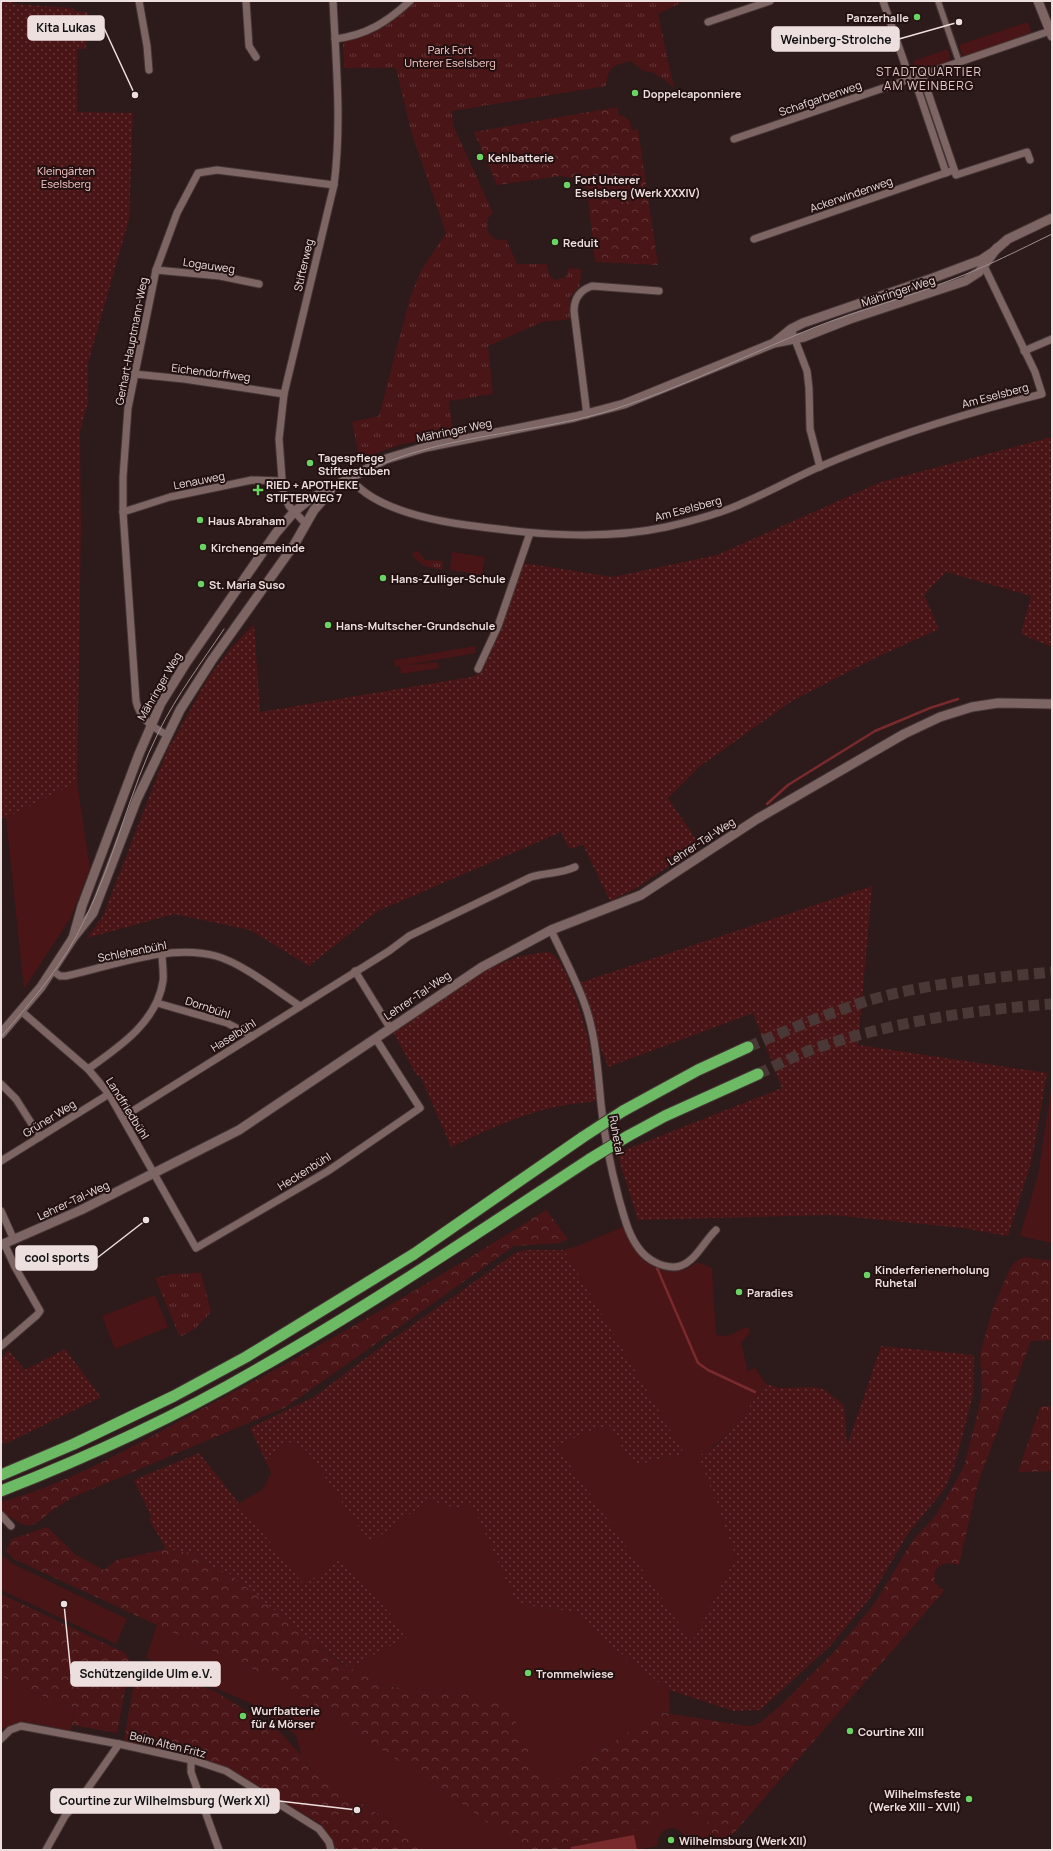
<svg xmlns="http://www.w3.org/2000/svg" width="1053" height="1851" viewBox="0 0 1053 1851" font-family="Manrope,sans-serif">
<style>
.grass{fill:#4a1517}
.forest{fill:url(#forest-crowns)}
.park{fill:url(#park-tufts)}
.garden{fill:url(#garden-dots)}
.water{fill:#782a2d}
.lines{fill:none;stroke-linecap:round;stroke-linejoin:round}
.stream{stroke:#782a2d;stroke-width:2.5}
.trunk-tunnel{stroke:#4a3837;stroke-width:11;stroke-dasharray:11 5.5;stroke-linecap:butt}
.pedestrian-casing{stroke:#453535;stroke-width:8}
.minor-casing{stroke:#453535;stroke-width:9}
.tertiary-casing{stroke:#453535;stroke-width:11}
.trunk-casing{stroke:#453535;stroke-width:13}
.pedestrian{stroke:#7d6564;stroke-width:5.5}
.minor{stroke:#7d6564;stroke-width:7}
.tertiary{stroke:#7d6564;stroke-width:9}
.trunk{stroke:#6cba63;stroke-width:11}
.tram{stroke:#9e8e8d;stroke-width:1}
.trunk-bridge-casing{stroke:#453535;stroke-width:13;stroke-linecap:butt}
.trunk-bridge{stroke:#6cba63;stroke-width:11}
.poi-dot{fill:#69d464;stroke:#231111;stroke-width:1.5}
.labels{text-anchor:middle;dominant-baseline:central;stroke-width:4;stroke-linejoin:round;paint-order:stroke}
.poi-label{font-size:11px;font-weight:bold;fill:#eddfde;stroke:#231111;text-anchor:start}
.park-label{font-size:11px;fill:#fecdcb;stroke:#231111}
.street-label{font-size:11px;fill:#eddfde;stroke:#231111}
.neighbourhood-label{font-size:12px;letter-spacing:1px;fill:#e4c9c7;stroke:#231111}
.leader{fill:none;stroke:#eddfde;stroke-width:1.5}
.callout-dot{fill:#eddfde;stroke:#231111;stroke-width:1.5}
.callout{fill:#eddfde;stroke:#eddfde;stroke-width:1.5}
.callout-label{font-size:12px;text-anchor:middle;font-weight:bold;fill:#111}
</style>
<defs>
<pattern id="forest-crowns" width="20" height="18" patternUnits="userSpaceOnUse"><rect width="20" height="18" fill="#4a1517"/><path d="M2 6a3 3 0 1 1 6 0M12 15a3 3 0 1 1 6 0" fill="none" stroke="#643738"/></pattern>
<pattern id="park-tufts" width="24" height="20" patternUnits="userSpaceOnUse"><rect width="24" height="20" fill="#4a1517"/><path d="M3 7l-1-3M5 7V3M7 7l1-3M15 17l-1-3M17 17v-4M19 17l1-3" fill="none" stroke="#643738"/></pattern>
<pattern id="garden-dots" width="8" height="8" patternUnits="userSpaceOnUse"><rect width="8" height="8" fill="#4a1517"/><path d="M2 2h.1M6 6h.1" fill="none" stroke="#643738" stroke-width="1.8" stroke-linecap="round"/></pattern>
</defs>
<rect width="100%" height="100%" fill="#2d1a1a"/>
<g class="grass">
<path d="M 1028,22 L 1032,34 L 963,57 L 959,45 Z"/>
<path d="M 948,49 L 951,61 L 917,73 L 913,61 Z"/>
<path d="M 925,85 L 952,166 L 945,168 L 918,87 Z"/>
<path d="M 452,552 L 485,557 L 482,575 L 450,570 Z"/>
<path d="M 475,646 L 476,653 L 395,667 L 394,660 Z"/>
<path d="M 438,662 L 439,668 L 401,674 L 400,666 Z"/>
<path d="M 77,782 L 90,868 L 71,917 L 24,989 L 6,818 Z"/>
<path d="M 1051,1089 L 1052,1090 L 1052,1243 L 1020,1236 L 1038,1175 Z"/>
<path d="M 623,1227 C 634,1250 651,1278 682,1270 C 700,1266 688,1257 712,1268 L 716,1335 L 728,1336 L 744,1328 L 749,1328 L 750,1333 L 741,1343 L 748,1371 L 755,1368 L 766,1384 C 745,1412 729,1437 700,1456 L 736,1557 L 692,1642 L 557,1446 L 594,1429 L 610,1426 L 627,1456 L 637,1465 L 666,1457 L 685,1455 L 564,1250 L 577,1246 Z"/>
<path d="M 155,1295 L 168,1327 L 115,1349 L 102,1316 Z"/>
<path d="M 288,1442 L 298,1445 L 307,1451 L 370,1542 L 429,1500 L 459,1509 L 471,1501 L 517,1604 L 575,1612 L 602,1639 L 669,1690 L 670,1713 L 659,1712 L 552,1782 L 534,1772 L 527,1744 L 468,1694 L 383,1686 L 349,1668 L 406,1637 L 387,1610 L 341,1559 L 304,1586 L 238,1504 L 263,1489 L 271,1473 L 265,1460 Z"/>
<path d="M 1,1556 L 9,1560 L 9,1562 L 127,1619 L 116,1644 L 1,1590 Z"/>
<path d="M 157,1625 L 258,1672 L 300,1695 L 468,1808 L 524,1850 L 434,1850 L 311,1771 L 301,1755 L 296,1735 L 250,1703 L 146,1658 Z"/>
<path d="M 1,1676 L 46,1698 L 74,1707 L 71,1731 C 48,1727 21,1716 1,1730 Z"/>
<path d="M 676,1810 L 705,1817 L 717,1846 L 686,1846 C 687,1823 657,1822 657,1846 L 636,1850 L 555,1850 L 571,1839 L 585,1841 L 654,1820 Z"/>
</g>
<g class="forest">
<path d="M 617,107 L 619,115 C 627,116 631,122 632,130 L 638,129 L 658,265 L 595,262 L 587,189 L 576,178 L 560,176 L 497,185 L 474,132 Z"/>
<path d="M 546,1210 L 568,1239 L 560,1243 L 514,1246 L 286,1407 L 71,1498 C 64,1503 56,1508 49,1513 C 34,1526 28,1531 11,1517 L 1,1524 L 1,1502 C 71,1483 135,1445 198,1411 C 316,1349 433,1282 546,1210 Z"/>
<path d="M 1024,1257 L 1052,1261 L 1052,1340 L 1031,1341 L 978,1483 L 959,1565 C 944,1561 932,1565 935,1583 L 944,1591 L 734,1833 L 716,1843 L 705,1817 L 676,1810 L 654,1820 L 648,1827 L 585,1841 L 571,1839 L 555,1850 L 524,1850 L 468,1808 L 300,1695 L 258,1672 L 12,1558 L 6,1550 L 12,1539 L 47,1527 L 76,1555 L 104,1570 L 117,1560 L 166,1549 L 200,1554 L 208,1565 L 230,1574 L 342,1664 L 383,1686 L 468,1694 L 498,1702 L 515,1720 L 527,1744 L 534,1772 L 552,1782 L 659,1712 L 747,1726 L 757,1725 L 779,1707 L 836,1650 L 875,1603 L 913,1540 L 937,1514 L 964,1467 L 982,1395 L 980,1354 L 992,1311 L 1010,1268 L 1016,1261 Z"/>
<path d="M 1052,1406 L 1052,1471 L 1018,1472 L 1040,1407 Z"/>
<path d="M 1,1594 L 125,1653 L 130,1662 L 117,1733 L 72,1725 L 74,1707 L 46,1698 L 1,1676 Z"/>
<path d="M 147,1664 L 216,1692 L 279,1731 L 301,1755 L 311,1771 L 434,1850 L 336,1850 L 322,1825 L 227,1768 L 124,1741 L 137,1665 L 144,1669 Z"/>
</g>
<g class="park">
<path d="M 416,1 L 685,1 L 658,14 L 674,88 L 665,80 L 652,72 L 643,71 L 631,61 C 613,65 608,67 606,86 L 452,111 L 453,125 L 493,213 L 488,218 L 487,230 L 494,239 L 502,240 L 506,239 L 517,264 L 547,264 L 549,275 L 555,280 L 566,277 L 569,268 L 581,269 L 580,286 L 570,297 L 571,319 L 542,322 L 488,346 L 493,394 L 449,401 L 453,434 L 399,445 L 360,459 L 352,422 L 379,416 L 409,301 L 421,270 L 446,233 L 411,131 L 396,68 L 344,68 L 343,40 C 373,38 394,20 416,1 Z"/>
<path d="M 418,551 L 425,560 L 443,561 L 442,570 L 424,566 L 413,557 L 413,552 Z"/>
<path d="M 201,1273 L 211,1312 L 196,1328 L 180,1337 L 155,1278 L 172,1274 Z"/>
</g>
<g class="garden">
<path d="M 1,1 L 13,1 L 13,4 L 74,8 L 73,11 L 88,12 L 86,49 L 77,49 L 77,112 L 133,113 L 129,219 L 88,363 L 88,402 L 80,431 L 81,526 L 77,782 L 6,818 L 1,818 Z"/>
<path d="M 1052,437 L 1052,647 L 1021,634 L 1031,596 L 946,572 L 924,595 L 939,629 L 875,658 L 792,701 L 699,767 L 668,798 L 700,845 L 638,887 L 610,901 L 583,845 L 569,849 L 561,832 L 378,911 L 309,966 L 250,930 L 174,914 L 87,938 L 103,916 L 167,751 L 208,678 L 230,649 L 254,624 L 260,712 L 471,677 L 481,673 L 523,563 L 613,577 L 717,555 L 881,482 Z"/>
<path d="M 872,886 L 858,1045 L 1047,1073 L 1032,1159 L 1008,1236 L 963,1228 L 831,1215 L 638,1220 L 617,1153 L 782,1088 L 753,1013 L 608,1067 L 576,984 Z"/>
<path d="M 545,952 C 547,953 549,952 551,953 C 567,961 585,1025 589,1043 C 592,1062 594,1082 596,1101 C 584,1103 572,1103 560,1106 C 522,1113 485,1131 451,1147 L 420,1075 L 417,1076 L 392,1030 L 485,970 L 517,957 Z"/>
<path d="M 527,1250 L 564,1250 L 685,1455 L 666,1457 L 637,1465 L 627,1456 L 610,1426 L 594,1429 L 557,1446 L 692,1642 L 736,1557 L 699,1456 L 717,1445 L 741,1418 L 766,1384 L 779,1388 L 812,1387 L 823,1389 L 844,1405 L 847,1446 L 881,1346 L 974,1355 L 973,1395 L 955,1464 L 945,1488 L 907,1535 L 870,1598 L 830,1646 L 760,1710 L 733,1711 L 669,1690 L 602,1639 L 575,1612 L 517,1604 L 471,1502 L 459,1509 L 429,1500 L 370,1543 L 307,1451 L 298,1445 L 288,1442 L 265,1460 L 250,1428 L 314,1397 L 374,1352 L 517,1252 Z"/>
<path d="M 65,1349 L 101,1397 L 5,1444 L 1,1442 L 1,1359 L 8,1350 L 25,1370 Z"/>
<path d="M 199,1453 L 304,1585 L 341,1559 L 387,1610 L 407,1637 L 349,1668 L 290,1623 L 230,1574 L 208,1565 L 200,1554 L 166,1549 L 149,1519 L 152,1518 L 134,1480 Z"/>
</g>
<path class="water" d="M 634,1835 L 637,1850 L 571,1850 L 571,1847 Z"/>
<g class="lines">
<g class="stream">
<path d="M 767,804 L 788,785 L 875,731 L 930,708 L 958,699"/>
<path d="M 657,1268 L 698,1363 L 708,1370 L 755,1392"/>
</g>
<g class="trunk-tunnel">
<path d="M 748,1047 C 787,1030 826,1014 867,1001 C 926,983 990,978 1052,972"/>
<path d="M 758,1074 C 777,1065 796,1055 816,1048 C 892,1022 972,1010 1052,1004"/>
</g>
<g class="pedestrian-casing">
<path id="pedestrian" d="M 938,1 L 959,62"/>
</g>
<g class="minor-casing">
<g id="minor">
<path d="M 139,1 L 147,46 L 149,70"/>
<path d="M 246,1 L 249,46 L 256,57"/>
<path d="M 883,1 L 910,79"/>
<path d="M 708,22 L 770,1"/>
<path d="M 335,39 C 367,35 387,22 410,1"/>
<path d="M 922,75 L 956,175 L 1027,152 L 1030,160"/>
<path d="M 914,78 L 946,173"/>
<path d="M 734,139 L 1050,31"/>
<path d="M 754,239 L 954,170"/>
<path d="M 156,270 L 220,276 L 259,284"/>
<path d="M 791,329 L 807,371 L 809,388 L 810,429 L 820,467"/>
<path d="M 1024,351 L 1052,339"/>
<path d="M 134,374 L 184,379 L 284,394"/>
<path d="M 587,415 L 574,311 C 574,299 580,290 592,286 L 659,291"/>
<path d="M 350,478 C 373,508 430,520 466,525 C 532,534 601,541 666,527 C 692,521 720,514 743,503 C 769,492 794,478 819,467 C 891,436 966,413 1042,394 L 1035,372 L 984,266"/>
<path d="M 123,512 L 170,497 L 252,480 L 281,481"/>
<path d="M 306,524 L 289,506 L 283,492 L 279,439 L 284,394 L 334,185 C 342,124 336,62 333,1"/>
<path d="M 478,669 L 498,626 L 530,533"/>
<path d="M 167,735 C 152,727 140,719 136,701 L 123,512 L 123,477 L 128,408 L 156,270 L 177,213 L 198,173 L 217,170 L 334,185"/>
<path d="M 551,930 C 563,956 577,981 586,1008 C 596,1038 598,1072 601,1104 C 604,1136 611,1169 619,1199 C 624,1216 628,1235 640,1250 C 648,1260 661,1267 674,1267 C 693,1267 703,1242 716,1230"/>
<path d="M 53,971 L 60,976 L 66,976 C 112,966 170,943 216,956 C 242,963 277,991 300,1006"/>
<path d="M 355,971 L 390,1028"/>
<path d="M 157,1003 L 227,1023 L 252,1036"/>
<path d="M 21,1011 L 88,1069 L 109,1094 L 196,1248 L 328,1171 L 420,1108 L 376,1039"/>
<path d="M 88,1069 C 119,1047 157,1022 163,981 C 164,973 162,962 162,953"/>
<path d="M 1,1084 L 16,1099 L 40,1137"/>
<path d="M 123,1117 L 389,951 L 409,936 L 531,877 C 548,872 560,874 575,867"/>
<path d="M 1,1161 L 109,1094"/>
<path d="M 1,1211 L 14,1240"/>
<path d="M 1,1346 L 37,1315 L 40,1311 L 15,1267 L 4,1243"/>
<path d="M 1,1515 L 11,1526"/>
<path d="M 1,1739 L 10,1730 L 21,1726 L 119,1744 L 196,1761 L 226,1771 L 319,1829 L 329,1842 L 331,1850"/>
<path d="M 191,1760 L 191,1772 L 219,1850"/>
<path d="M 84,1794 L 107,1802 L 112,1800"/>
<path d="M 46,1850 L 65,1816 L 84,1794 L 119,1744"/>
</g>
</g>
<g class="tertiary-casing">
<g id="tertiary">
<path d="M 1038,1 L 1052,36"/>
<path d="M 775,342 L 791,329 L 803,323 L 933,278 L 981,260 L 993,252 L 1008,239 L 1052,218"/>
<path d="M 73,938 L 82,906 L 139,754 L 161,703 L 186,663 L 276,533 L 294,512 L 310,499 L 386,459 L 426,447 L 575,417 L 624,404 L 774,343 L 804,337 L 850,319 L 965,281 L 979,272 L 997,248"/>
<path d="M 1,1034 L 41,987 L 73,938 L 93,913 L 137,799 L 180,710 L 212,660 L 294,545 L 314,510 L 330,492"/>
<path d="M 1,1245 L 81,1210 L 239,1130 L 482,967 L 551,930 L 641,895 L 757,819 L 904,734 L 940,717 L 972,707 L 998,703 L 1052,704"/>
</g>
</g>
<g class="trunk-casing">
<g id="trunk">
<path d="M 623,1111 L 698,1070 L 748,1047"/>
<path d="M 628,1136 L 665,1116 L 758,1074"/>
<path d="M 1,1475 L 74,1444 L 174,1396 L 246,1357 L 414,1254 L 583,1137"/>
<path d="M 1,1491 C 88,1457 175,1417 256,1370 C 371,1305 480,1231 590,1159"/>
</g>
</g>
<use href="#pedestrian" class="pedestrian"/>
<use href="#minor" class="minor"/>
<use href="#tertiary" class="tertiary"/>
<use href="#trunk" class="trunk"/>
<g class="tram">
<path d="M 317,505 C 398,431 516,441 615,409 C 683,387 747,355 813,328 C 858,310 906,298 951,280 C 986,267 1019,250 1052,234"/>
<path d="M 1,1037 C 33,1000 64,964 85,919 C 115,859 129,791 159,731 C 177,695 202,662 224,629"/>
</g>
<g class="trunk-bridge-casing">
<g id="trunk-bridge">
<path d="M 583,1137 L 623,1111"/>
<path d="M 590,1159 L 628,1136"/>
</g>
</g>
<use href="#trunk-bridge" class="trunk-bridge"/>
</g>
<g class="poi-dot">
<circle cx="917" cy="17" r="4"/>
<circle cx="635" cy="93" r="4"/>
<circle cx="480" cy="157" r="4"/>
<circle cx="567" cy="185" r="4"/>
<circle cx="555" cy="242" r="4"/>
<circle cx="310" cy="463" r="4"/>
<path d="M256 484h4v4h4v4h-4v4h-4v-4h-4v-4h4z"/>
<circle cx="200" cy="520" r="4"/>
<circle cx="203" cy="547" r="4"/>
<circle cx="383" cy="578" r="4"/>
<circle cx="201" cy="584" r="4"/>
<circle cx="328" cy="625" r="4"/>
<circle cx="867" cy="1275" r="4"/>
<circle cx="739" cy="1292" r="4"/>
<circle cx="528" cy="1673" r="4"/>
<circle cx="243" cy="1716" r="4"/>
<circle cx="850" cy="1731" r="4"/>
<circle cx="969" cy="1799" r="4"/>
<circle cx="671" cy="1840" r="4"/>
</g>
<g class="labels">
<g class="poi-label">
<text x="909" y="17" text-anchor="end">Panzerhalle</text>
<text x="643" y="93">Doppelcaponniere</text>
<text x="488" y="157">Kehlbatterie</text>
<text x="575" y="179">Fort Unterer<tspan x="575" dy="13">Eselsberg (Werk XXXIV)</tspan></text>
<text x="563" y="242">Reduit</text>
<text x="318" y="457">Tagespflege<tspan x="318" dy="13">Stifterstuben</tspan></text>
<text x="266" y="484">RIED + APOTHEKE<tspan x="266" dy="13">STIFTERWEG 7</tspan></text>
<text x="208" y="520">Haus Abraham</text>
<text x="211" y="547">Kirchengemeinde</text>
<text x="391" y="578">Hans-Zulliger-Schule</text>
<text x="209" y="584">St. Maria Suso</text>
<text x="336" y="625">Hans-Multscher-Grundschule</text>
<text x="875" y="1269">Kinderferienerholung<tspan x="875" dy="13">Ruhetal</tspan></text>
<text x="747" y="1292">Paradies</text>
<text x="536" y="1673">Trommelwiese</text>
<text x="251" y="1710">Wurfbatterie<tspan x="251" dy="13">für 4 Mörser</tspan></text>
<text x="858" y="1731">Courtine XIII</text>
<text x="961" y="1793" text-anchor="end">Wilhelmsfeste<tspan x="961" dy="13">(Werke XIII – XVII)</tspan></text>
<text x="679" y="1840">Wilhelmsburg (Werk XII)</text>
</g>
<g class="park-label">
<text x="450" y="49">Park Fort<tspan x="450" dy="13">Unterer Eselsberg</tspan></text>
<text x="66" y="170">Kleingärten<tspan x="66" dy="13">Eselsberg</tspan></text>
</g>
<g class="street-label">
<text transform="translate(820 98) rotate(-19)">Schafgarbenweg</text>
<text transform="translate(851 194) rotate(-19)">Ackerwindenweg</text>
<text transform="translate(209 265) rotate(8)">Logauweg</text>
<text transform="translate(303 265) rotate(-77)">Stifterweg</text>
<text transform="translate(898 291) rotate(-18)">Mähringer Weg</text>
<text transform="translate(131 341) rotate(-79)">Gerhart-Hauptmann-Weg</text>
<text transform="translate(211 372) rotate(7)">Eichendorffweg</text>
<text transform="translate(995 395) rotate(-15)">Am Eselsberg</text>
<text transform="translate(454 430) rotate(-12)">Mähringer Weg</text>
<text transform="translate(199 480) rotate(-11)">Lenauweg</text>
<text transform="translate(688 508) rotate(-15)">Am Eselsberg</text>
<text transform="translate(159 686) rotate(-60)">Mähringer Weg</text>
<text transform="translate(701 841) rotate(-33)">Lehrer-Tal-Weg</text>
<text transform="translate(132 951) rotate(-11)">Schlehenbühl</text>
<text transform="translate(417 995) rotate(-34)">Lehrer-Tal-Weg</text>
<text transform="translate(208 1007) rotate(18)">Dornbühl</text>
<text transform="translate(233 1035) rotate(-32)">Haselbühl</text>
<text transform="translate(128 1108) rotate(58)">Landfriedbühl</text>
<text transform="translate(49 1118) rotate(-32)">Grüner Weg</text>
<text transform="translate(617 1135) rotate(80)">Ruhetal</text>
<text transform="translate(304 1171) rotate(-32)">Heckenbühl</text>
<text transform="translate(73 1200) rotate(-25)">Lehrer-Tal-Weg</text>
<text transform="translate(168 1744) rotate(14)">Beim Alten Fritz</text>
</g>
<g class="neighbourhood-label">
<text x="929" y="71">STADTQUARTIER<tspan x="929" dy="14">AM WEINBERG</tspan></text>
</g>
</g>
<path class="leader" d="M135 95L104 28M959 22L899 39M146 1220L97 1258M64 1604L71 1674M357 1810L279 1801"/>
<g class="callout-dot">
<circle cx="135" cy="95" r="4"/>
<circle cx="959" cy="22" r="4"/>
<circle cx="146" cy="1220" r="4"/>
<circle cx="64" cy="1604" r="4"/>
<circle cx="357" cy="1810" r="4"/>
</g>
<g class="callout">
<rect x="28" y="16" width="76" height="24" rx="4"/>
<rect x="772" y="27" width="127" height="24" rx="4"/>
<rect x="16" y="1246" width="81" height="24" rx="4"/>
<rect x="71" y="1662" width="149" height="24" rx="4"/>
<rect x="51" y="1789" width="228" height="24" rx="4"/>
</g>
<g class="callout-label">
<text x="66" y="32">Kita Lukas</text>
<text x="836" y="44">Weinberg-Strolche</text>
<text x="57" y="1262">cool sports</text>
<text x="146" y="1678">Schützengilde Ulm e.V.</text>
<text x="165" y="1805">Courtine zur Wilhelmsburg (Werk XI)</text>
</g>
<rect width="1053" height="1851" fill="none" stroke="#eddfde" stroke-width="4"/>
</svg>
